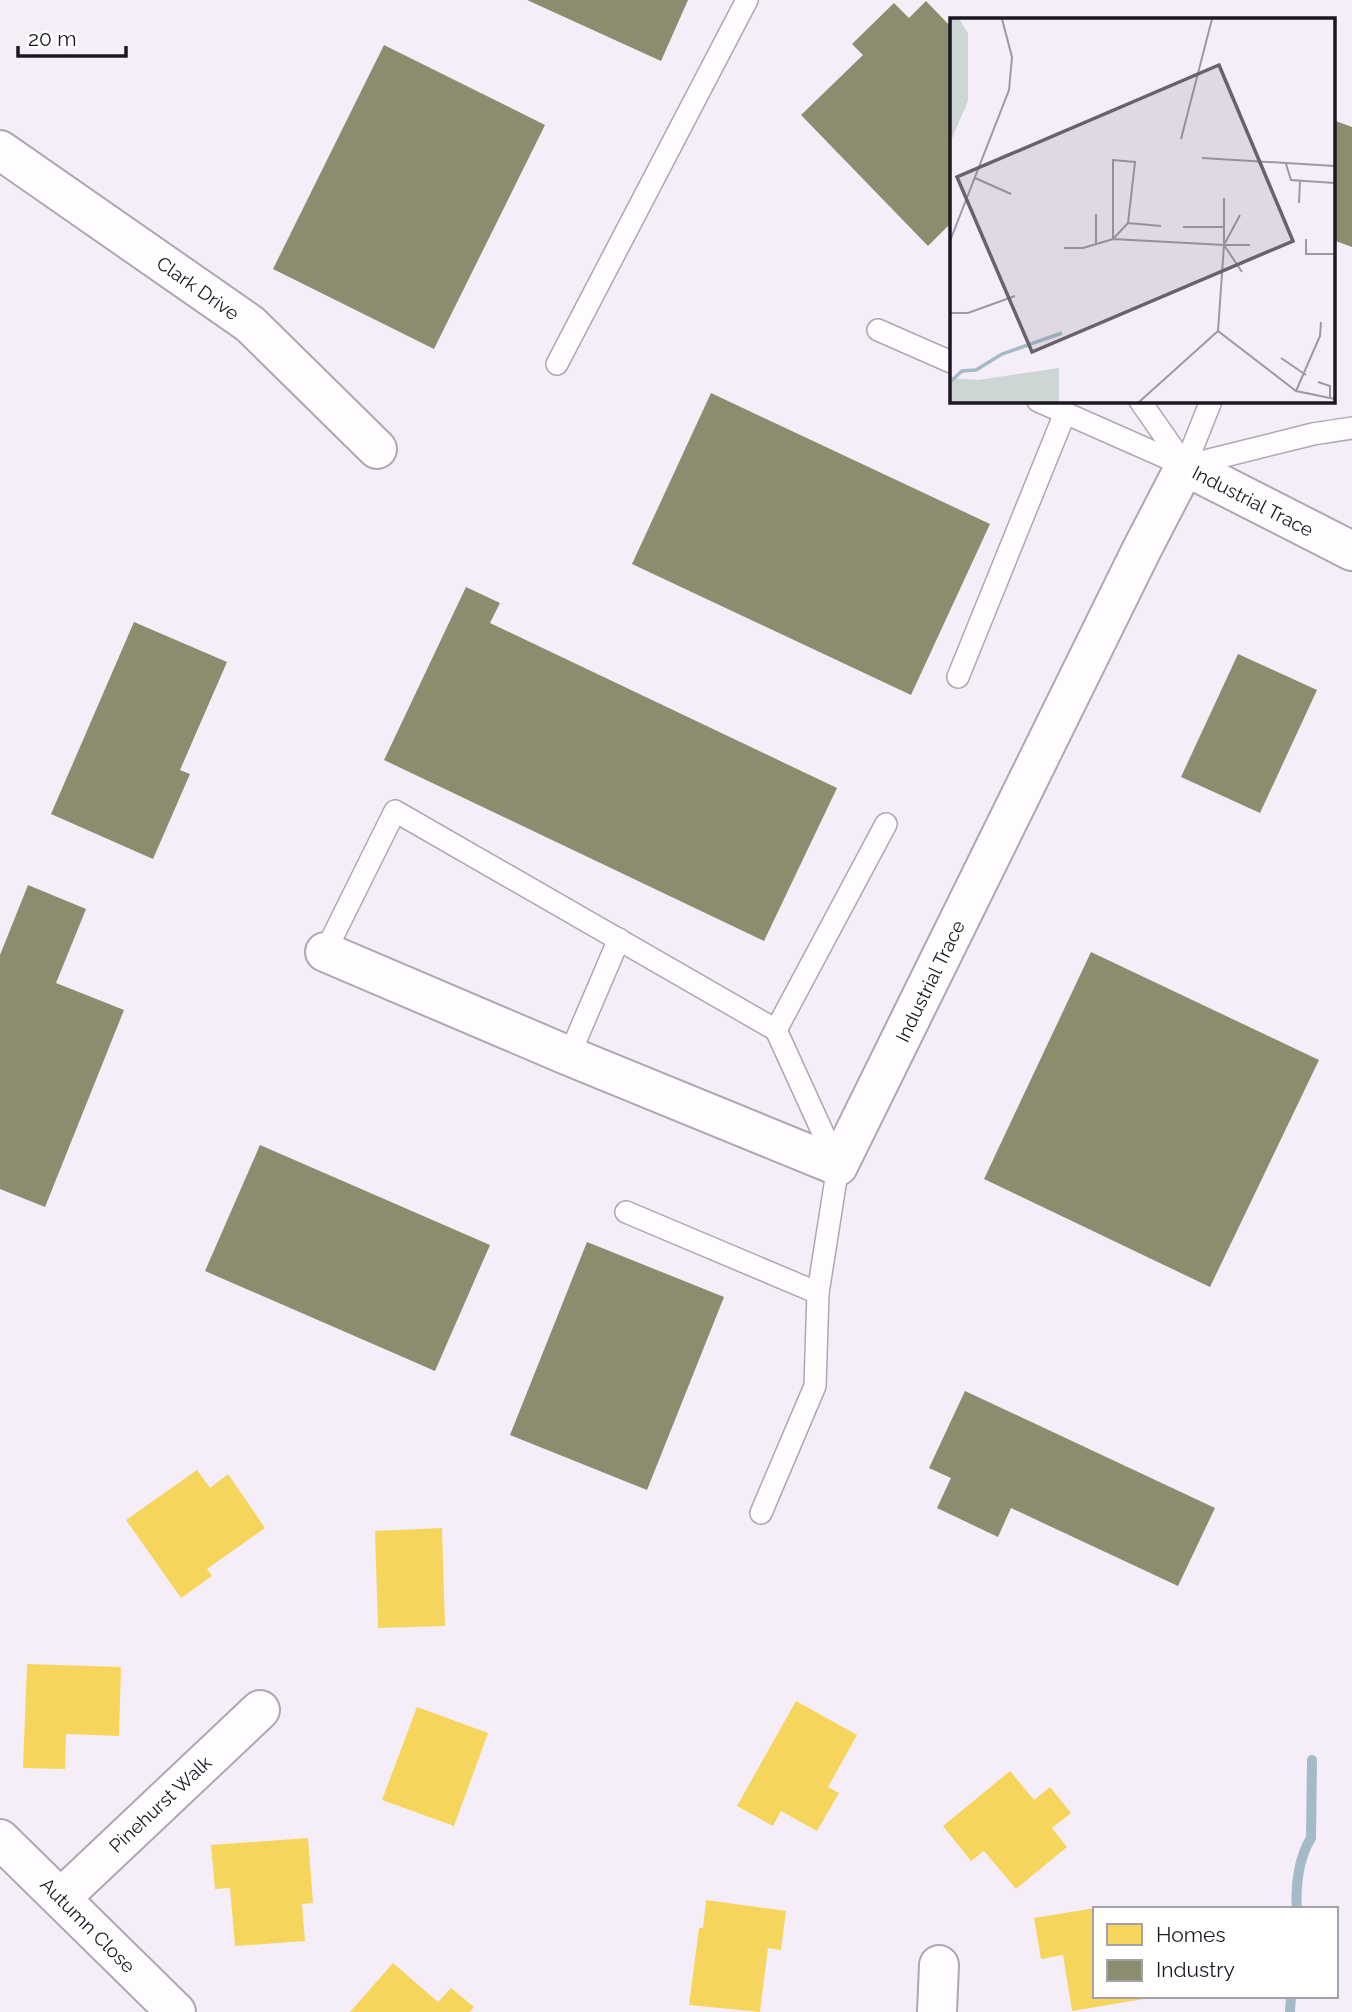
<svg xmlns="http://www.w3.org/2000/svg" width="1352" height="2012" viewBox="0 0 1352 2012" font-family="Raleway,sans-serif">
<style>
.homes{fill:#f6d55c}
.industry{fill:#8c8c6e}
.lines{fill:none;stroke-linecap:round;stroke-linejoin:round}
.stream{stroke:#a4bac9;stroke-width:10}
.service-casing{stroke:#aea7b2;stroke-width:24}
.minor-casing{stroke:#aea7b2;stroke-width:42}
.service{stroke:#fefcfe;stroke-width:21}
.minor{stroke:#fefcfe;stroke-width:38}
.labels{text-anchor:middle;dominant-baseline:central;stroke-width:7;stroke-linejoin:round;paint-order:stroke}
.street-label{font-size:19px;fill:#1e1622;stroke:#fff}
.inset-river{fill:none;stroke:#a4bac9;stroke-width:3.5}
.inset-road{fill:none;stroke:#9f98a3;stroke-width:2}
.view{fill:#69626d;fill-opacity:0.15;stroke:#69626d;stroke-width:3.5}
.inset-edge{fill:none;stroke:#1e1622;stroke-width:3.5}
</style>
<rect width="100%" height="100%" fill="#f5eef9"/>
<g class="homes">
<path d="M 197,1470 L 210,1488 L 228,1474 L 265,1528 L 207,1569 L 212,1576 L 181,1598 L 126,1520 Z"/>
<path d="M 442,1528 L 445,1626 L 378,1628 L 375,1531 Z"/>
<path d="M 27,1664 L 121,1667 L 119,1736 L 66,1734 L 65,1769 L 23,1768 Z"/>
<path d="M 796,1701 L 857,1735 L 828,1787 L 839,1793 L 817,1831 L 781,1811 L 773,1826 L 737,1806 Z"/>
<path d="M 417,1707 L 488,1733 L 454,1826 L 382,1800 Z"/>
<path d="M 1010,1771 L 1034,1800 L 1050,1787 L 1071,1813 L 1052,1828 L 1067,1847 L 1016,1889 L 984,1851 L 971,1861 L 943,1826 Z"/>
<path d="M 308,1838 L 313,1903 L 302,1904 L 305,1941 L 235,1946 L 230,1888 L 215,1889 L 211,1845 Z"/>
<path d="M 706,1900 L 786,1911 L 781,1950 L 768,1948 L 760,2012 L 689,2005 L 699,1928 L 703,1928 Z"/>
<path d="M 1095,1908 L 1095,1996 L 1143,1996 L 1144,1999 L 1072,2011 L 1063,1955 L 1041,1959 L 1034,1918 Z"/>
<path d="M 393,1963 L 438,2002 L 451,1988 L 474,2007 L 470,2012 L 350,2012 Z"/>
</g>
<g class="industry">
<path d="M 527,0 L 688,0 L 661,61 Z"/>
<path d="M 926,1 L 951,27 L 951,223 L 928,246 L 801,115 L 863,55 L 852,44 L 894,3 L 909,18 Z"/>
<path d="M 384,45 L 545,125 L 434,349 L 273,269 Z"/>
<path d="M 1333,120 L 1352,127 L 1352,247 L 1333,240 Z"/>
<path d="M 711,393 L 990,524 L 911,695 L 632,564 Z"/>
<path d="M 466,587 L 500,603 L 490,623 L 837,788 L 764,941 L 384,760 Z"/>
<path d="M 134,622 L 227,662 L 180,770 L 190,774 L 153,859 L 51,814 Z"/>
<path d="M 1238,654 L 1317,690 L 1260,813 L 1181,777 Z"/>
<path d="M 28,885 L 86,909 L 56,983 L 124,1010 L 45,1207 L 0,1189 L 0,955 Z"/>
<path d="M 1091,952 L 1319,1060 L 1210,1287 L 984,1179 Z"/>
<path d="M 260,1145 L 490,1245 L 435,1371 L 205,1271 Z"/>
<path d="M 587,1242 L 724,1297 L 647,1490 L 510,1435 Z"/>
<path d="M 965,1391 L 1215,1508 L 1178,1586 L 1011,1508 L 998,1537 L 937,1508 L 951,1478 L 929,1468 Z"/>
</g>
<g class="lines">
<g class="stream">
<path d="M 1297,1909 C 1295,1886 1299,1857 1311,1838 L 1312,1760"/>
<path d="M 1290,2012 L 1291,1996"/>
</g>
<g class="service-casing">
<g id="service">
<path d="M 878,330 L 951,362"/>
<path d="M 557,364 L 747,0"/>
<path d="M 1038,401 L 1185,466 L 1313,434 L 1352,428"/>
<path d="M 1140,401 L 1184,464"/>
<path d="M 1185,466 L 1211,401"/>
<path d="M 958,677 L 1065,413"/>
<path d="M 325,952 L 395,811 L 776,1030 L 838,1166 L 818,1293 L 815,1386 L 761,1513"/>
<path d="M 776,1030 L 886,824"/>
<path d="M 569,1056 L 619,939"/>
<path d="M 626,1212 L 818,1293"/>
</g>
</g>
<g class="minor-casing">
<g id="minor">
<path d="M 0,150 L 250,324 L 377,449"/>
<path d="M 325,952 L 569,1056 L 838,1166 L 1141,551 L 1185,466 L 1352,551"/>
<path d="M 0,1839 L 176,2012"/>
<path d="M 61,1898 L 260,1710"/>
<path d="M 937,2012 L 939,1965"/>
</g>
</g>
<use href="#service" class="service"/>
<use href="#minor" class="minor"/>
</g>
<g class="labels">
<g class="street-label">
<text transform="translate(198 288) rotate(35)">Clark Drive</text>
<text transform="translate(1253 501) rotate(27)">Industrial Trace</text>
<text transform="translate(930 981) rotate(-64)">Industrial Trace</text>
<text transform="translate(160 1804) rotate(-43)">Pinehurst Walk</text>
<text transform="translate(88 1925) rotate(45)">Autumn Close</text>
</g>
</g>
<g transform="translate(950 18)">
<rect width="385" height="385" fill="#f5eef9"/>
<path d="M 0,1 L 9,1 L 18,15 L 18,83 L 0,125 ZM 109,350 L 109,384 L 0,384 L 0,360 L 28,362 Z" fill="#ccd6d4"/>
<path class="inset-river" d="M 0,364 L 12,353 L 26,352 L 52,336 L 112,315"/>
<path class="inset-road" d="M 231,121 L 262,1M 252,140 L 385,148M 336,146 L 341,162 L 385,165M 25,160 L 61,176M 274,180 L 274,227 L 292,254M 349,185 L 350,162M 146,196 L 146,225M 178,205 L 211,208M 233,209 L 274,209M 356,221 L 356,236 L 385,236M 0,223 L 59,72 L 62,39 L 52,1M 275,225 L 290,197M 274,227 L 300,227M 114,230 L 133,230 L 163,221 L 178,205 L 185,144 L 163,142 L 163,221 L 274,227 L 268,313M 0,295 L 18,295 L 65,278M 268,313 L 346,373 L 385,381M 331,340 L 356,357M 368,364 L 380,368 L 380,381M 346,373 L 370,318 L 371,304M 189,384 L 268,313"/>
<path class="view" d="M 269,47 L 343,223 L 82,334 L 7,159 Z"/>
<rect width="385" height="385" class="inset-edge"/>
</g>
<rect x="1093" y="1907" width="245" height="91" fill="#ffffff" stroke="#a5a2a7" stroke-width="2"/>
<rect x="1107" y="1924" width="35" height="21" fill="#f6d55c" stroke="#a5a2a7" stroke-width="2"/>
<text x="1156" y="1942" font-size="21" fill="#1e1622">Homes</text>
<rect x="1107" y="1960" width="35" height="21" fill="#8c8c6e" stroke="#a5a2a7" stroke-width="2"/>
<text x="1156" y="1977" font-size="21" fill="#1e1622">Industry</text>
<path d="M18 46v10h108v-10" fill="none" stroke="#1e1622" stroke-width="3.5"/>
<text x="28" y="46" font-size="21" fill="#1e1622" stroke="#ffffff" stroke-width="5" paint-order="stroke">20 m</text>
</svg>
